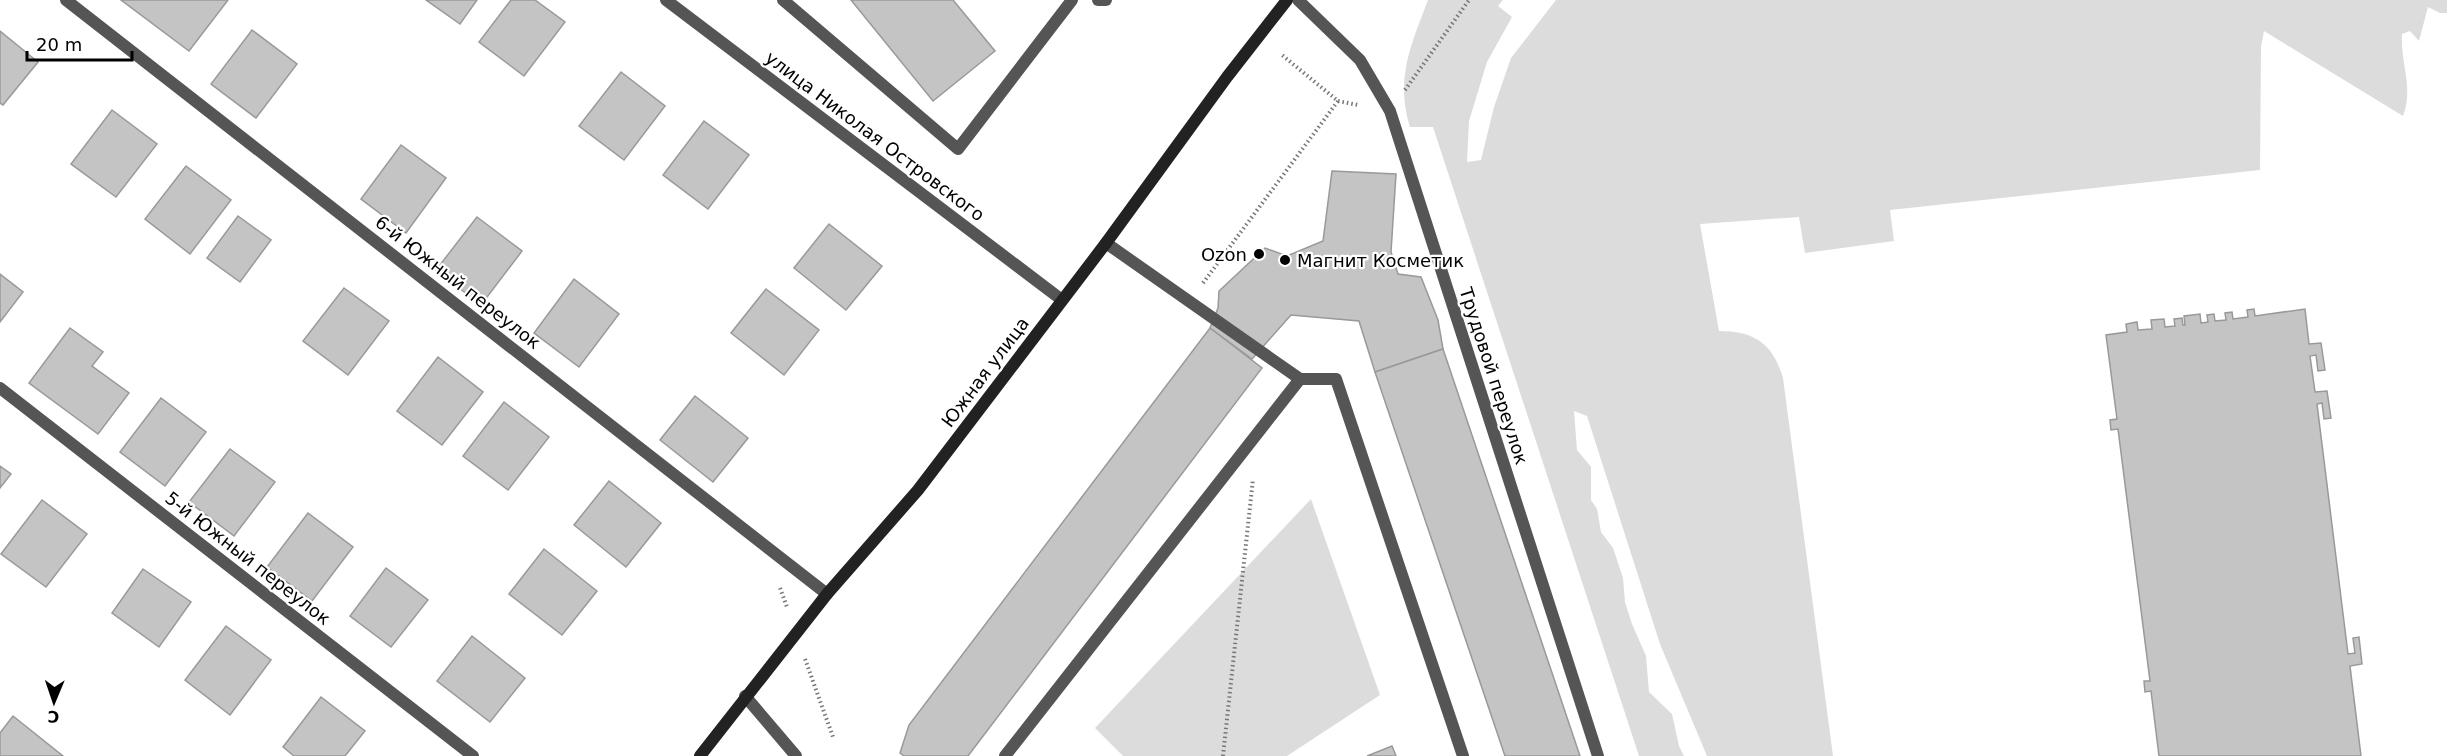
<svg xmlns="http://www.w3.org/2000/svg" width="2447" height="756" viewBox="0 0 2447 756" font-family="'DejaVu Sans',sans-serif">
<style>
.green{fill:#dcdcdc}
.building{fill:#c4c4c4;stroke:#999;stroke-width:1.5}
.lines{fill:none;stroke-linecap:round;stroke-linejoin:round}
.path{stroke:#777;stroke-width:4;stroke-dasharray:1.5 3;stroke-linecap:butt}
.lane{stroke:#555;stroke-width:12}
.street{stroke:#555;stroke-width:12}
.secondary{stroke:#222;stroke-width:12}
.poi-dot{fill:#000;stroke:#fff;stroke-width:2}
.labels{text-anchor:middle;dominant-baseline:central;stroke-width:4.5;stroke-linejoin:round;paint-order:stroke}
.street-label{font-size:18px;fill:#000;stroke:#fff}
.poi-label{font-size:18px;fill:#000;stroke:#fff;text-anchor:end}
</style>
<rect width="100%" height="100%" fill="#fff"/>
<g class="green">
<path d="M 1428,0 L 1503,0 L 1498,6 L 1512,17 L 1487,62 L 1469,121 L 1467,162 L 1481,160 L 1494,107 L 1511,58 L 1556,0 L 2447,0 L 2447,13 L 2440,13 L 2428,7 L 2419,41 L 2410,31 L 2402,34 C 2400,62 2414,88 2403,116 L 2264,31 L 2261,47 L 2260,170 L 1890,210 L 1894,241 L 1805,253 L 1799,217 L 1700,224 L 1719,331 C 1755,331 1773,344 1783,378 L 1833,756 L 1707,756 L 1660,644 L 1587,416 L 1574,411 L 1577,450 L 1591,467 L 1591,500 L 1597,509 L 1601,532 L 1613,548 L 1623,578 L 1625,602 L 1632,624 L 1646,656 L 1649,692 L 1672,714 L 1679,746 L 1684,756 L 1639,756 L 1433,127 L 1410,127 C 1395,79 1411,45 1428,0 Z"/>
<path d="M 1311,499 L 1380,695 L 1287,756 L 1123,756 L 1095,728 Z"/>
</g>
<g class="building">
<path d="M 121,0 L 228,0 L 189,51 Z"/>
<path d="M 426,0 L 477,0 L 460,24 Z"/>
<path d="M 511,0 L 535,0 L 565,22 L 524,76 L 479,42 Z"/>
<path d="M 851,0 L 953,0 L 995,51 L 933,101 Z"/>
<path d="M 252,30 L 297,64 L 256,118 L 211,84 Z"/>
<path d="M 0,31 L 38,62 L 3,105 L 0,103 Z"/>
<path d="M 621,72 L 665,106 L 624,160 L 579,126 Z"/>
<path d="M 112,110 L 157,144 L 116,197 L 71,164 Z"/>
<path d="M 704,121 L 749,155 L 708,209 L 663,175 Z"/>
<path d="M 401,145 L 446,178 L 406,233 L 361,199 Z"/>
<path d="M 186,166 L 231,200 L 190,254 L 145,219 Z"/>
<path d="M 1332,171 L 1396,174 L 1391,252 L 1398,274 L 1421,277 L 1438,320 L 1443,349 L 1375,372 L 1359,321 L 1291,315 L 1252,359 L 1210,328 L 1218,308 L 1219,291 L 1265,248 L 1287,256 L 1323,241 Z"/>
<path d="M 238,216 L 271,240 L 240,282 L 207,258 Z"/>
<path d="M 477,217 L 522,251 L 481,305 L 436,270 Z"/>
<path d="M 829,224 L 882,266 L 846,310 L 794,268 Z"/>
<path d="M 0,274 L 23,292 L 0,322 Z"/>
<path d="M 574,279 L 619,314 L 579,367 L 534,333 Z"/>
<path d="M 344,288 L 389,321 L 348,375 L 303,341 Z"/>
<path d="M 766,289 L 819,330 L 784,375 L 731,333 Z"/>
<path d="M 2254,309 L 2255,316 L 2305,309 L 2309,344 L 2321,343 L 2325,370 L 2318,371 L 2316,355 L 2310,356 L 2315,392 L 2327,391 L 2331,418 L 2324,419 L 2322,403 L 2317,404 L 2348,654 L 2355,653 L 2353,638 L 2359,637 L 2362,664 L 2350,666 L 2361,756 L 2159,756 L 2151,691 L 2145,692 L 2144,681 L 2150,681 L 2118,429 L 2111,430 L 2110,420 L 2117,419 L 2106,335 L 2127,332 L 2126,324 L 2137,322 L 2138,330 L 2152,329 L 2151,320 L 2164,319 L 2165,327 L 2175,326 L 2174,319 L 2182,318 L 2183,325 L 2185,325 L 2184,316 L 2200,314 L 2201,323 L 2208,322 L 2207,315 L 2214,314 L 2215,321 L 2226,320 L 2225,313 L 2232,312 L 2233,319 L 2248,317 L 2247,310 Z"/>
<path d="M 70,328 L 103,352 L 92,366 L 129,393 L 98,434 L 29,383 Z"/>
<path d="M 1210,328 L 1262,368 L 968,756 L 904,756 L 900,753 L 909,725 Z"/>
<path d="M 1443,349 L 1580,756 L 1505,756 L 1375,372 Z"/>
<path d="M 438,357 L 483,392 L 442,445 L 397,411 Z"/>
<path d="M 695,396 L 748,438 L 713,482 L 660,440 Z"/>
<path d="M 161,398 L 206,432 L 165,486 L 120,452 Z"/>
<path d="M 504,402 L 549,437 L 508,490 L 463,456 Z"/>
<path d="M 230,449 L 275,482 L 234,536 L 189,502 Z"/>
<path d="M 0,466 L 11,474 L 0,488 Z"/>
<path d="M 609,481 L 661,523 L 626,567 L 574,525 Z"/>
<path d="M 42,500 L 87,534 L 46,587 L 1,554 Z"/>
<path d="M 308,513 L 353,547 L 312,601 L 267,567 Z"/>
<path d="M 544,549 L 597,591 L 562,635 L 509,594 Z"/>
<path d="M 386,568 L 428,600 L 391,647 L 350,616 Z"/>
<path d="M 143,569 L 191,602 L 159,647 L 112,613 Z"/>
<path d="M 226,626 L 271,660 L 230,715 L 185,680 Z"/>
<path d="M 472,636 L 525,678 L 490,722 L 437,681 Z"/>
<path d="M 321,697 L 365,731 L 345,756 L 294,756 L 283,747 Z"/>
<path d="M 13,716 L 63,756 L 0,756 L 0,733 Z"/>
<path d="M 1392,746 L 1396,756 L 1367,756 Z"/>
</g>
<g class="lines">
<g class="path">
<path d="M 1405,90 L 1469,0"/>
<path d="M 1338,101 L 1358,105"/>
<path d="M 1203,283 L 1338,101 L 1282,55"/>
<path d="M 780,588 L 787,607"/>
<path d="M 805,659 L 833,737"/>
<path d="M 1223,756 L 1253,479"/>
</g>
<g class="lane">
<path d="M 783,0 L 958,149 L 1072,0"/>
<path d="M 1098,0 L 1106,0"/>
<path d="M 1106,243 L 1300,379 L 1336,379 L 1463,756"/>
<path d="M 1005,756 L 1300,379"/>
</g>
<g class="street">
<path d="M 66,0 L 827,594"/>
<path d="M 666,0 L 1062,300"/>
<path d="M 1298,0 L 1360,60 L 1390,111 L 1598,756"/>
<path d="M 0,388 L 473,756"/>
<path d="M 745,696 L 796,756"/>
</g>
<path class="secondary" d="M 700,756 L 827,594 L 918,490 L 1106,243 L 1227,77 L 1287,0"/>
</g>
<g class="poi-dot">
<circle cx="1259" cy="254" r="6"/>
<circle cx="1285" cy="260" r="6"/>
</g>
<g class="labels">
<g class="street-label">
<text transform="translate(875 136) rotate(37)">улица Николая Островского</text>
<text transform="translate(458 282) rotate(38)">6-й Южный переулок</text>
<text transform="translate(985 372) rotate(-53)">Южная улица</text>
<text transform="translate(1494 376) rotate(72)">Трудовой переулок</text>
<text transform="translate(248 558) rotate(38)">5-й Южный переулок</text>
</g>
<g class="poi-label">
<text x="1247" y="254">Ozon</text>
<text x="1297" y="260" text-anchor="start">Магнит Косметик</text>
</g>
</g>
<g transform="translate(54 702) rotate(182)" stroke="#ffffff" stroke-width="4.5" paint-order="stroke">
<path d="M0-4.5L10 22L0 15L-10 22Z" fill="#000000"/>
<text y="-9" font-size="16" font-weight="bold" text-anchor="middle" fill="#000000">С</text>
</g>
<path d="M27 51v9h105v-9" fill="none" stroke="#000000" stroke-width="3"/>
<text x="36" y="51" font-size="18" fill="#000000" stroke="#ffffff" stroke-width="4.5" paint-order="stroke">20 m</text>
</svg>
